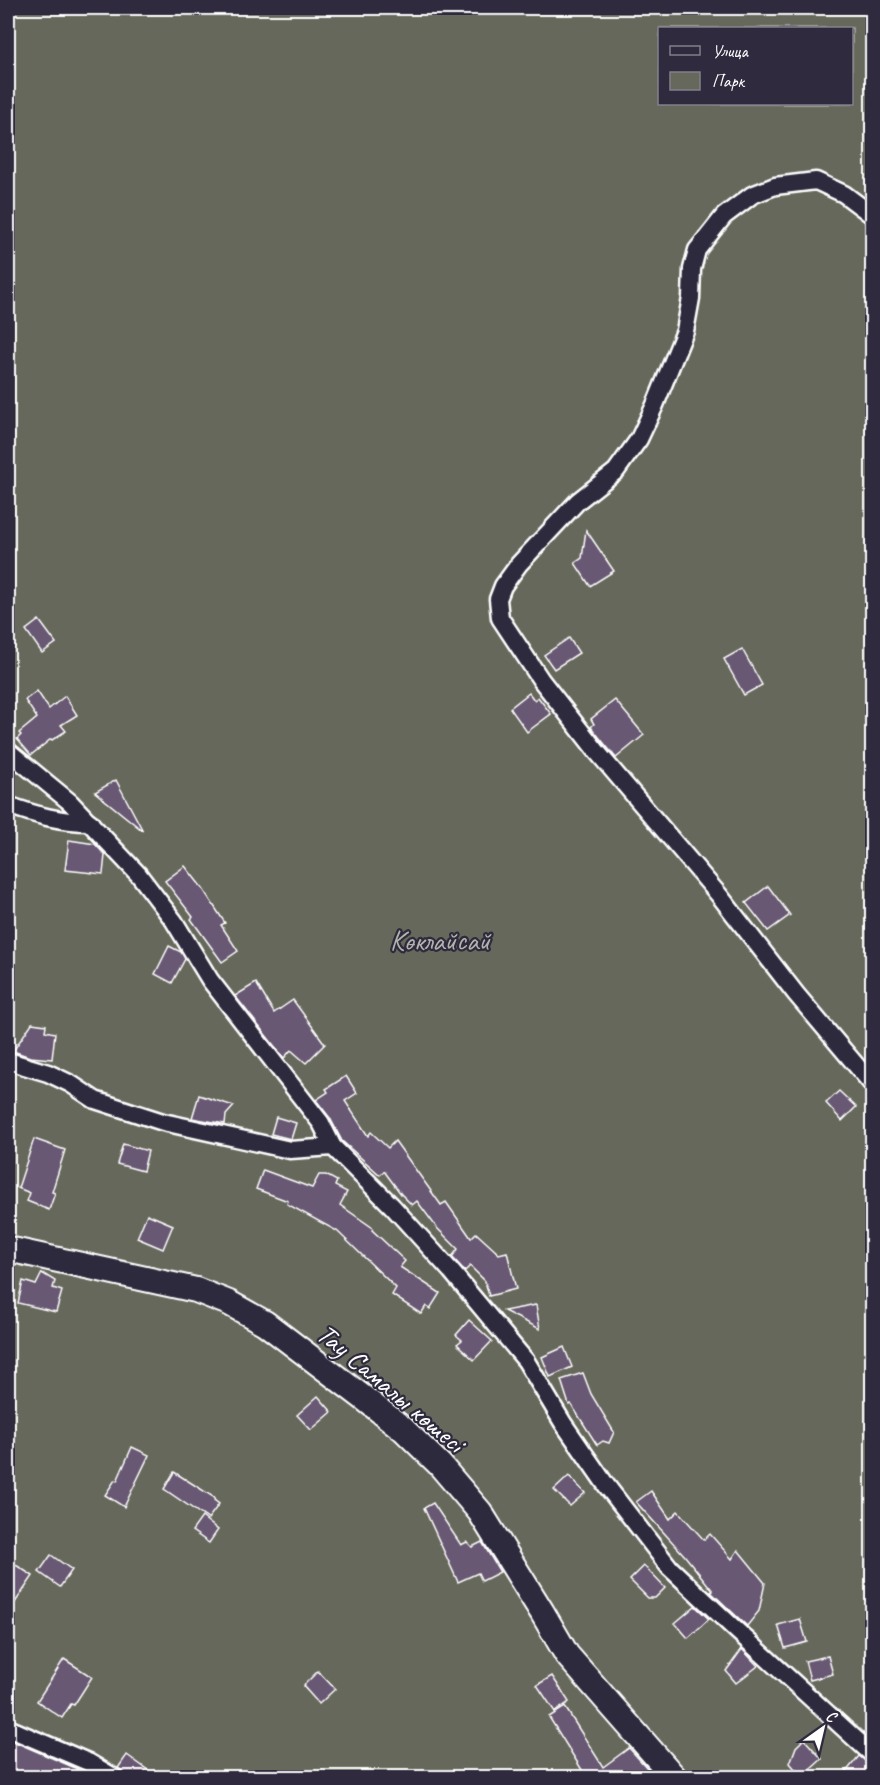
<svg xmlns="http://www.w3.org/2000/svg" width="880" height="1785" viewBox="0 0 880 1785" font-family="Caveat,sans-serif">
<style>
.green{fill:#65685a;stroke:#b2b4ac;stroke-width:1.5;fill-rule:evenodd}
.building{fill:#685873;stroke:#fff;stroke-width:1.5}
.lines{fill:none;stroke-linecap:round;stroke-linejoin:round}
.street-casing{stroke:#fff;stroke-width:21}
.secondary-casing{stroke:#fff;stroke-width:28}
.street{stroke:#2f2a3d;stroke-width:16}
.secondary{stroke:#2f2a3d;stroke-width:24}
.labels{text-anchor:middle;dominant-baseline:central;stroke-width:4.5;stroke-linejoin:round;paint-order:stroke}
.park-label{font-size:28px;fill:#b2b4ac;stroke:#2f2a3d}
.street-label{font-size:28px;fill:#fff;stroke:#2f2a3d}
</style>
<rect width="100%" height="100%" fill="#2f2a3d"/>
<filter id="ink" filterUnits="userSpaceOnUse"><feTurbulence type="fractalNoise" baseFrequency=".0167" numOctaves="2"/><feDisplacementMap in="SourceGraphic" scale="12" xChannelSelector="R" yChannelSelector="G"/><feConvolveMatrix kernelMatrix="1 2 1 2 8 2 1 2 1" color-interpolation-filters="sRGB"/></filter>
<g filter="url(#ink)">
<path class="green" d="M 8,8 L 872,8 L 872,1777 L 8,1777 ZM 660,28 L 852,28 L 852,104 L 660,104 Z"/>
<g class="building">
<path d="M 586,530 L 614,571 L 590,586 L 575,563 L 582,558 Z"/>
<path d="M 39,620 L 56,643 L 42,653 L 26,630 Z"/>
<path d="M 569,638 L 579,653 L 554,669 L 544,655 Z"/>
<path d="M 742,649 L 762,685 L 744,695 L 724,659 Z"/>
<path d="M 37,691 L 49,709 L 65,696 L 77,715 L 61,725 L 66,731 L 52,740 L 51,739 L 31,755 L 17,739 L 21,735 L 19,733 L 37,718 L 25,700 Z"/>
<path d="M 529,693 L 534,700 L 538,697 L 551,714 L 527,732 L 510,708 Z"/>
<path d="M 615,700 L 644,735 L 616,758 L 591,727 L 594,724 L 591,719 Z"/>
<path d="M 116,780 L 143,831 L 95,792 Z"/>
<path d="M 69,840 L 95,844 L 105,855 L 103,874 L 65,870 Z"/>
<path d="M 185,866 L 203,889 L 225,923 L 221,925 L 238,951 L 222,962 L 191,919 L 193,917 L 165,881 Z"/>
<path d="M 768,886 L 790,915 L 768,931 L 746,903 Z"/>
<path d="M 169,946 L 181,952 L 185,959 L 172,983 L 155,974 Z"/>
<path d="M 256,983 L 274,1013 L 293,1000 L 325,1044 L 306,1063 L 291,1050 L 284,1058 L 235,996 Z"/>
<path d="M 32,1023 L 46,1025 L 45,1031 L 55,1033 L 52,1059 L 30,1057 L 13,1051 Z"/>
<path d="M 346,1076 L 357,1093 L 345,1101 L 368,1136 L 371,1132 L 388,1148 L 395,1141 L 441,1205 L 446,1202 L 471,1238 L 476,1233 L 499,1254 L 507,1252 L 516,1289 L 489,1296 L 485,1281 L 470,1266 L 465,1271 L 452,1257 L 458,1249 L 437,1228 L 417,1201 L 412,1205 L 401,1194 L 384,1171 L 380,1175 L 342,1141 L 330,1118 L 316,1100 L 328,1092 L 326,1089 Z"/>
<path d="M 839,1091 L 856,1107 L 842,1121 L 826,1103 Z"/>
<path d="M 199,1095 L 234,1106 L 226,1115 L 225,1124 L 192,1118 Z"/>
<path d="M 276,1117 L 296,1123 L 291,1139 L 271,1134 Z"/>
<path d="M 34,1139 L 65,1150 L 52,1192 L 55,1193 L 49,1210 L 27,1201 L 30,1193 L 18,1188 Z"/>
<path d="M 123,1144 L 148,1151 L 143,1171 L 117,1164 Z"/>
<path d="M 263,1170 L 312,1188 L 319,1175 L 326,1175 L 337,1181 L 335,1186 L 347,1192 L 340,1205 L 373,1228 L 372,1230 L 405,1261 L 400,1267 L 440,1293 L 430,1309 L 426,1306 L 421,1314 L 392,1295 L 396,1288 L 337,1231 L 287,1204 L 288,1201 L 256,1189 Z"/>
<path d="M 147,1214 L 173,1225 L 163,1249 L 137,1238 Z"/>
<path d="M 42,1273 L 55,1281 L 53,1288 L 62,1291 L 56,1312 L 18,1303 L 23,1281 L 36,1285 Z"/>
<path d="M 536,1305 L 540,1329 L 504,1311 Z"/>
<path d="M 469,1320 L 492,1341 L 474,1360 L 457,1344 L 462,1340 L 456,1335 Z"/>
<path d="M 564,1347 L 572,1367 L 550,1377 L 542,1357 Z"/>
<path d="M 583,1373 L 591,1394 L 614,1432 L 609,1443 L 603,1441 L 597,1445 L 571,1404 L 569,1405 L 561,1380 Z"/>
<path d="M 318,1396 L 332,1412 L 311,1430 L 297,1415 Z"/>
<path d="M 132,1447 L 149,1455 L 124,1507 L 105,1495 L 115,1480 L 117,1481 Z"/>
<path d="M 174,1472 L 215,1498 L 214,1500 L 219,1504 L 208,1519 L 164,1489 Z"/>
<path d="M 569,1476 L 585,1493 L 570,1506 L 554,1490 Z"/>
<path d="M 651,1491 L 670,1519 L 678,1511 L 704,1540 L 710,1534 L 732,1559 L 738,1550 L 765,1583 L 759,1611 L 747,1626 L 711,1592 L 713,1591 L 685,1556 L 636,1502 Z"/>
<path d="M 433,1503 L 461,1545 L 467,1542 L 472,1547 L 482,1542 L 500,1572 L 482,1581 L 478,1573 L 458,1582 L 424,1508 Z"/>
<path d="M 202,1517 L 218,1530 L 209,1543 L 192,1531 Z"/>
<path d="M 51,1555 L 72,1570 L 60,1587 L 39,1572 Z"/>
<path d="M 8,1560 L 33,1576 L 8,1613 Z"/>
<path d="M 644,1566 L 665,1588 L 655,1598 L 648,1598 L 630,1580 Z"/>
<path d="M 695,1606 L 709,1619 L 688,1638 L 675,1623 Z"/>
<path d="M 800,1619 L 807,1642 L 785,1648 L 778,1625 Z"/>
<path d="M 742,1649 L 758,1666 L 736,1683 L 726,1671 Z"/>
<path d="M 828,1656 L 833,1674 L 810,1680 L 805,1661 Z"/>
<path d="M 64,1659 L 92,1677 L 74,1705 L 71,1704 L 62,1718 L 37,1701 Z"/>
<path d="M 318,1671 L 335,1689 L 319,1704 L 303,1686 Z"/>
<path d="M 552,1676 L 569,1702 L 555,1712 L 537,1685 Z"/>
<path d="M 565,1707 L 603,1767 L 629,1748 L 656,1778 L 587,1778 L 549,1717 Z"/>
<path d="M 8,1739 L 73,1767 L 89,1778 L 44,1778 L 35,1771 L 30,1778 L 8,1778 Z"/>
<path d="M 804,1739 L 822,1759 L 802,1777 L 790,1763 L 796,1747 Z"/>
<path d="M 127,1755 L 159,1778 L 125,1778 L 124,1772 L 118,1768 Z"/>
<path d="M 859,1756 L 873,1766 L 873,1778 L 841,1778 Z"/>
</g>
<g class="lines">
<g class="street-casing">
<g id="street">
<path d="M 872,215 L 844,194 L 816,181 L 775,186 L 752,195 L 724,216 L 697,250 L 692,269 L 691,298 L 685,331 L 655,405 L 639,439 L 616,471 L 578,501 L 519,564 L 503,586 L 498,599 L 500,618 L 541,680 L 598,753 L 719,895 L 796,994 L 872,1084"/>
<path d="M 8,751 L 70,802 L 139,875 L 174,921 L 210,980 L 321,1123 L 333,1147 L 392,1206 L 451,1271 L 526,1361 L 563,1423 L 606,1485 L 670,1568 L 736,1630 L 872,1754"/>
<path d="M 8,805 C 35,815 60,822 90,822"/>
<path d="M 8,1061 L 48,1073 L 71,1084 L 95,1100 L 163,1122 L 290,1150 L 333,1147"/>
<path d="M 8,1728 L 88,1762 L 115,1778"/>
</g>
</g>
<g class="secondary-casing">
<path id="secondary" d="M 8,1249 L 196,1290 L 229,1303 L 265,1323 L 365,1399 L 403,1429 L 440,1465 L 480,1512 L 542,1612 L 567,1655 L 675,1778"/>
</g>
<use href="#street" class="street"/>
<use href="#secondary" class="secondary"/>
</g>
</g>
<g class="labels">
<g class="park-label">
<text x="440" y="940">Көклайсай</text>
</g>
<g class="street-label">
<text transform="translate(391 1388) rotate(40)">Тау Самалы көшесі</text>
</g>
</g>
<rect width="880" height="1785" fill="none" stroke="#2f2a3d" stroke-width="30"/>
<rect x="15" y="15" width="850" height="1755" fill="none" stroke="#fff" stroke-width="2" filter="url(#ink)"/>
<rect x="658" y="27" width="195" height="78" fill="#2f2a3d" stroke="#827f8b" stroke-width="1.5"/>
<rect x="670" y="46" width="30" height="9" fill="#2f2a3d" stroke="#827f8b" stroke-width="1.5"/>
<text x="712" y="57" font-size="18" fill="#ffffff">Улица</text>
<rect x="670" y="72" width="30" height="18" fill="#65685a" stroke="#827f8b" stroke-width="1.5"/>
<text x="712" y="87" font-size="18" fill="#ffffff">Парк</text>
<g transform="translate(823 1728) rotate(34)" stroke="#2f2a3d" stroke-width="4.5" paint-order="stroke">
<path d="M0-4.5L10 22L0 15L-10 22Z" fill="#ffffff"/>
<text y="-9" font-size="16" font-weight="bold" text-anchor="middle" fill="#ffffff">С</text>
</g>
</svg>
